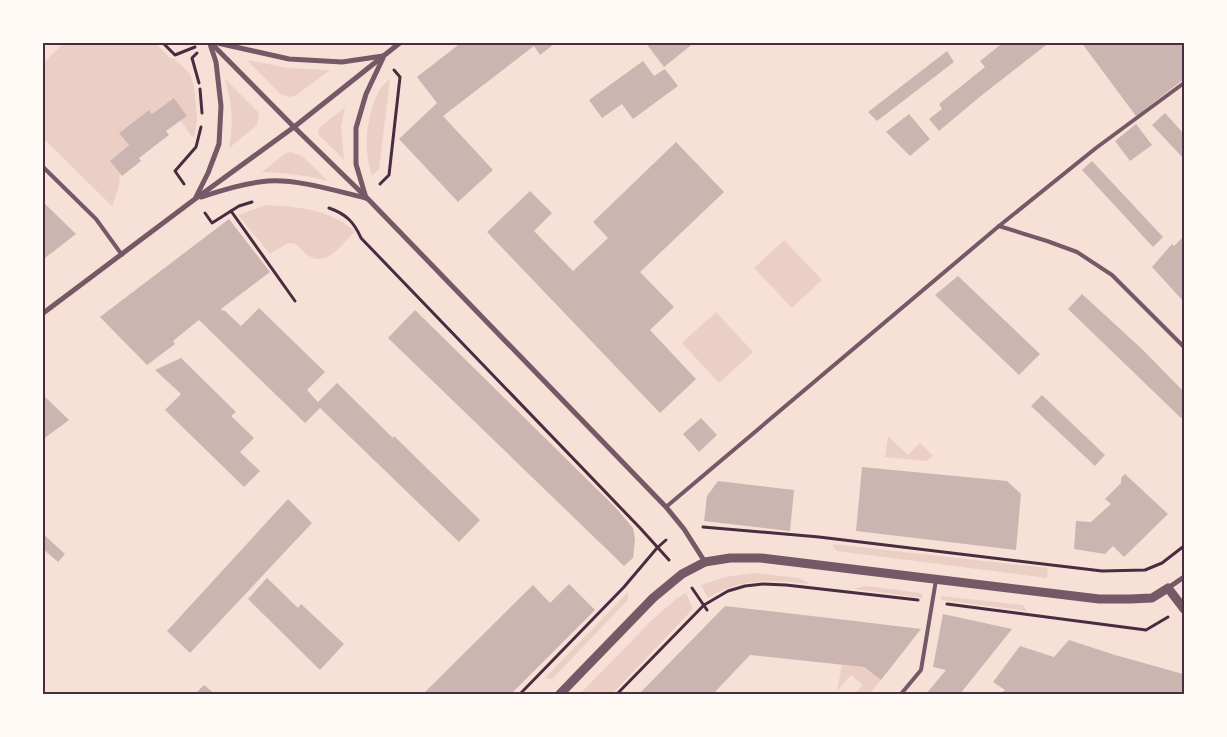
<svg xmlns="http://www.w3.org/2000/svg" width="1227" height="737" viewBox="0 0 1227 737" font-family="Overpass,sans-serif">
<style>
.green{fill:#ebcfc5}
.building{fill:#ccb4b1}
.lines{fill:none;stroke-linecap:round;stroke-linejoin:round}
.path{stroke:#4a2c40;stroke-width:3}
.service{stroke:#755966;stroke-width:4}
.minor{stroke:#755966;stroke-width:5}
.tertiary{stroke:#755966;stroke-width:9}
.neatline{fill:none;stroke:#4a2c40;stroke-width:2}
</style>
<rect width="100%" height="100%" fill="#f7e1d7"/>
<g class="green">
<path d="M 64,43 L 155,43 L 170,58 L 175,59 L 190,74 L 194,86 L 197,118 L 195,135 L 192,137 L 181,121 L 187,116 L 174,98 L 152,114 L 149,110 L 120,132 L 129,145 L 110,161 L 120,174 L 119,187 L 112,206 L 43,138 L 42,64 Z"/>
<path d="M 247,60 L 288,68 L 330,70 L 295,96 L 289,97 L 280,94 Z"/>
<path d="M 225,79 L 258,112 L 259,118 L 256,126 L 229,148 C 234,121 232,106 225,79 Z"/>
<path d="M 390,79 L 379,170 L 372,175 C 362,150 367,114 379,91 C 382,86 386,82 390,79 Z"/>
<path d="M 345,107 L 341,126 L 344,160 L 318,134 L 319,128 Z"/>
<path d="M 291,152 L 302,156 L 328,181 C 306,175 284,173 262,172 L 286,153 Z"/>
<path d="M 266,205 C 299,207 329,209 355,231 C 344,242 329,266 311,257 C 305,255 300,248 296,244 L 288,243 L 270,254 L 238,215 Z"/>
<path d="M 784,240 L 822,280 L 792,308 L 754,268 Z"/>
<path d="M 716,312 L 753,352 L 719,383 L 682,343 Z"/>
<path d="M 888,436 L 908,455 L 920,443 L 933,456 L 927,461 L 885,457 Z"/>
<path d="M 833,544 L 1048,568 L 1047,578 L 837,551 L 833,547 Z"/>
<path d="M 756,573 L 799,578 L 810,584 C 771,580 743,577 708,598 L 701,585 L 725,577 Z"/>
<path d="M 866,586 L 921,593 L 923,598 L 853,589 Z"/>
<path d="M 628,592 L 628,600 L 552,679 L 545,678 Z"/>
<path d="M 686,593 L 693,609 L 612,694 L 580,694 L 652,620 L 677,598 Z"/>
<path d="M 941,596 L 1023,605 L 1027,611 L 941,600 Z"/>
<path d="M 842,665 L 864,667 L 881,680 L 869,694 L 855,694 L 863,685 L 851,675 L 837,691 Z"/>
</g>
<g class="building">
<path d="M 462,42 L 557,42 L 540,55 L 534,46 L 443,116 L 493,170 L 458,202 L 399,139 L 437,103 L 417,77 Z"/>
<path d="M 645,42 L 695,42 L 664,67 Z"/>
<path d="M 1004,42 L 1050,42 L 982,95 L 939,131 L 929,119 L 942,109 L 939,104 L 985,67 L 980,61 Z"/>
<path d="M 1081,42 L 1184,42 L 1184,79 L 1136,116 Z"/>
<path d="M 947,51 L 954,62 L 877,121 L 868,112 Z"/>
<path d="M 643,61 L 654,76 L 665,69 L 678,86 L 633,119 L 622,104 L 602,118 L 589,100 Z"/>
<path d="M 174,98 L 187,116 L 166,131 L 169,135 L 139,158 L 141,161 L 122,176 L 110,161 L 129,145 L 119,133 L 149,110 L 152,114 Z"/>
<path d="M 1165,113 L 1184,134 L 1184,159 L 1152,125 Z"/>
<path d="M 909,114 L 930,139 L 910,156 L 886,132 Z"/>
<path d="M 1136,124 L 1152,145 L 1130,161 L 1115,141 Z"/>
<path d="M 676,142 L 724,192 L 640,272 L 674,307 L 650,330 L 696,379 L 660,413 L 487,232 L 530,191 L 552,213 L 534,231 L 573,271 L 608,238 L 593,222 Z"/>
<path d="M 1092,161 L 1163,237 L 1153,247 L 1082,170 Z"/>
<path d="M 42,201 L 76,234 L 45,258 L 42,255 Z"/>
<path d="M 229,219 L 270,272 L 221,309 L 222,311 L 224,310 L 241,326 L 259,308 L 325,372 L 307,390 L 318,402 L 337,383 L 393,438 L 394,436 L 480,520 L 459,542 L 320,408 L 305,423 L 199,320 L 173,341 L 175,344 L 147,365 L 100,317 Z"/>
<path d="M 1184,236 L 1184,302 L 1152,267 L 1172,244 L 1174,246 Z"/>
<path d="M 958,276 L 1040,354 L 1019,375 L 935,295 Z"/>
<path d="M 1082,294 L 1143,350 L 1184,392 L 1184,414 L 1181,418 L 1068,309 Z"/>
<path d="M 415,310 L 615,507 L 633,528 L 635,539 L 633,558 L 624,566 L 388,338 Z"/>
<path d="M 181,358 L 236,412 L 231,416 L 254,438 L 240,452 L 260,471 L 244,487 L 165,410 L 181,394 L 155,370 Z"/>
<path d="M 42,394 L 69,420 L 42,440 Z"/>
<path d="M 1042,395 L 1105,455 L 1095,466 L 1031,406 Z"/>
<path d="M 701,418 L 717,435 L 699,452 L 683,434 Z"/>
<path d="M 862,467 L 1007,481 L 1021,494 L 1016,550 L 856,531 Z"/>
<path d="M 1125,474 L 1168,514 L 1124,557 L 1113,546 L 1105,554 L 1074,549 L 1076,521 L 1091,522 L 1111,504 L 1105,499 L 1121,483 L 1121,478 Z"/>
<path d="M 718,481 L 794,490 L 790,531 L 704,521 L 707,496 Z"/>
<path d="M 288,499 L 312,523 L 190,653 L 167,631 Z"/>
<path d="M 42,533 L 65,554 L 58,562 L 42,548 Z"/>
<path d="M 267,578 L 298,608 L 301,604 L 344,644 L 320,670 L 248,599 Z"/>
<path d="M 569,584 L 595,610 L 511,694 L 423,694 L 533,585 L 550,603 Z"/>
<path d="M 725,606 L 838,619 L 921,629 L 881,680 L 864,667 L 750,655 L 713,694 L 639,694 Z"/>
<path d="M 943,614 L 1012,629 L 960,694 L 926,694 L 946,670 L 933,667 Z"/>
<path d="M 1069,640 L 1115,655 L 1183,674 L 1184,675 L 1184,694 L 1121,694 L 1111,692 L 1109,694 L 1001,694 L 1005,690 L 993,682 L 1020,646 L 1054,657 Z"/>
<path d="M 204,685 L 215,694 L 197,694 L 196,693 Z"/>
</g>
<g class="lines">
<g class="path">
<path d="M 162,42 L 175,55 L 195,47"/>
<path d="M 197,53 L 192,58 L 199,83"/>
<path d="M 200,89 L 202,113"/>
<path d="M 184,184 L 175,171 L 196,147 L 201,127"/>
<path d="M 380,184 L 389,175 L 400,77 L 394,70"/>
<path d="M 329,208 C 346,214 354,222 361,238 L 641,529 L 669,560"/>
<path d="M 231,211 L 295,301"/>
<path d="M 205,213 L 212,223 L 239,206 L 252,202"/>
<path d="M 703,527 L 819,537 L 1102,571 L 1145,570 L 1162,563 L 1184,546"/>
<path d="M 692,588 L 707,610"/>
<path d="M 947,604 L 1146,630 L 1168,617"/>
<path d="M 520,694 L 624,587 L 657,548 L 666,540"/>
<path d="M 617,694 L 704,605 L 728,591 L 745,586 L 763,584 L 786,585 L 918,600"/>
</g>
<g class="service">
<path d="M 42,166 L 96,219 L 122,255"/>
<path d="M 999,226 L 1047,241 L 1077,252 L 1112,275 L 1184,347"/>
<path d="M 666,507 L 999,226 L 1096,148 L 1184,83"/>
<path d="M 901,694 L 921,670 L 936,580"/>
</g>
<g class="minor">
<path d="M 210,42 L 294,127 L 367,198 L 666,507 L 684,529 L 705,562"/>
<path d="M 213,42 L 289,59 L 342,62 L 383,56"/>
<path d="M 196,197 L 208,173 L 219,144 L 221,106 L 216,62 L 210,44"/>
<path d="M 201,197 C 223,190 245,183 268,181 C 298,179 336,191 366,198"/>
<path d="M 366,198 L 356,164 L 356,128 L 366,94 L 383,58"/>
<path d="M 42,314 L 195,199 L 294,127 L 401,42"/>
<path d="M 1168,588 L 1184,577"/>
</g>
<path class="tertiary" d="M 560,694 L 653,598 L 682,574 L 705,562 L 730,558 L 761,558 L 1099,599 L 1130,599 L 1152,598 L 1168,588 L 1184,609"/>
</g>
<rect width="1227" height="737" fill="none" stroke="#fffaf5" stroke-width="88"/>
<rect x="44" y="44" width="1139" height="649" class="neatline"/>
</svg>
